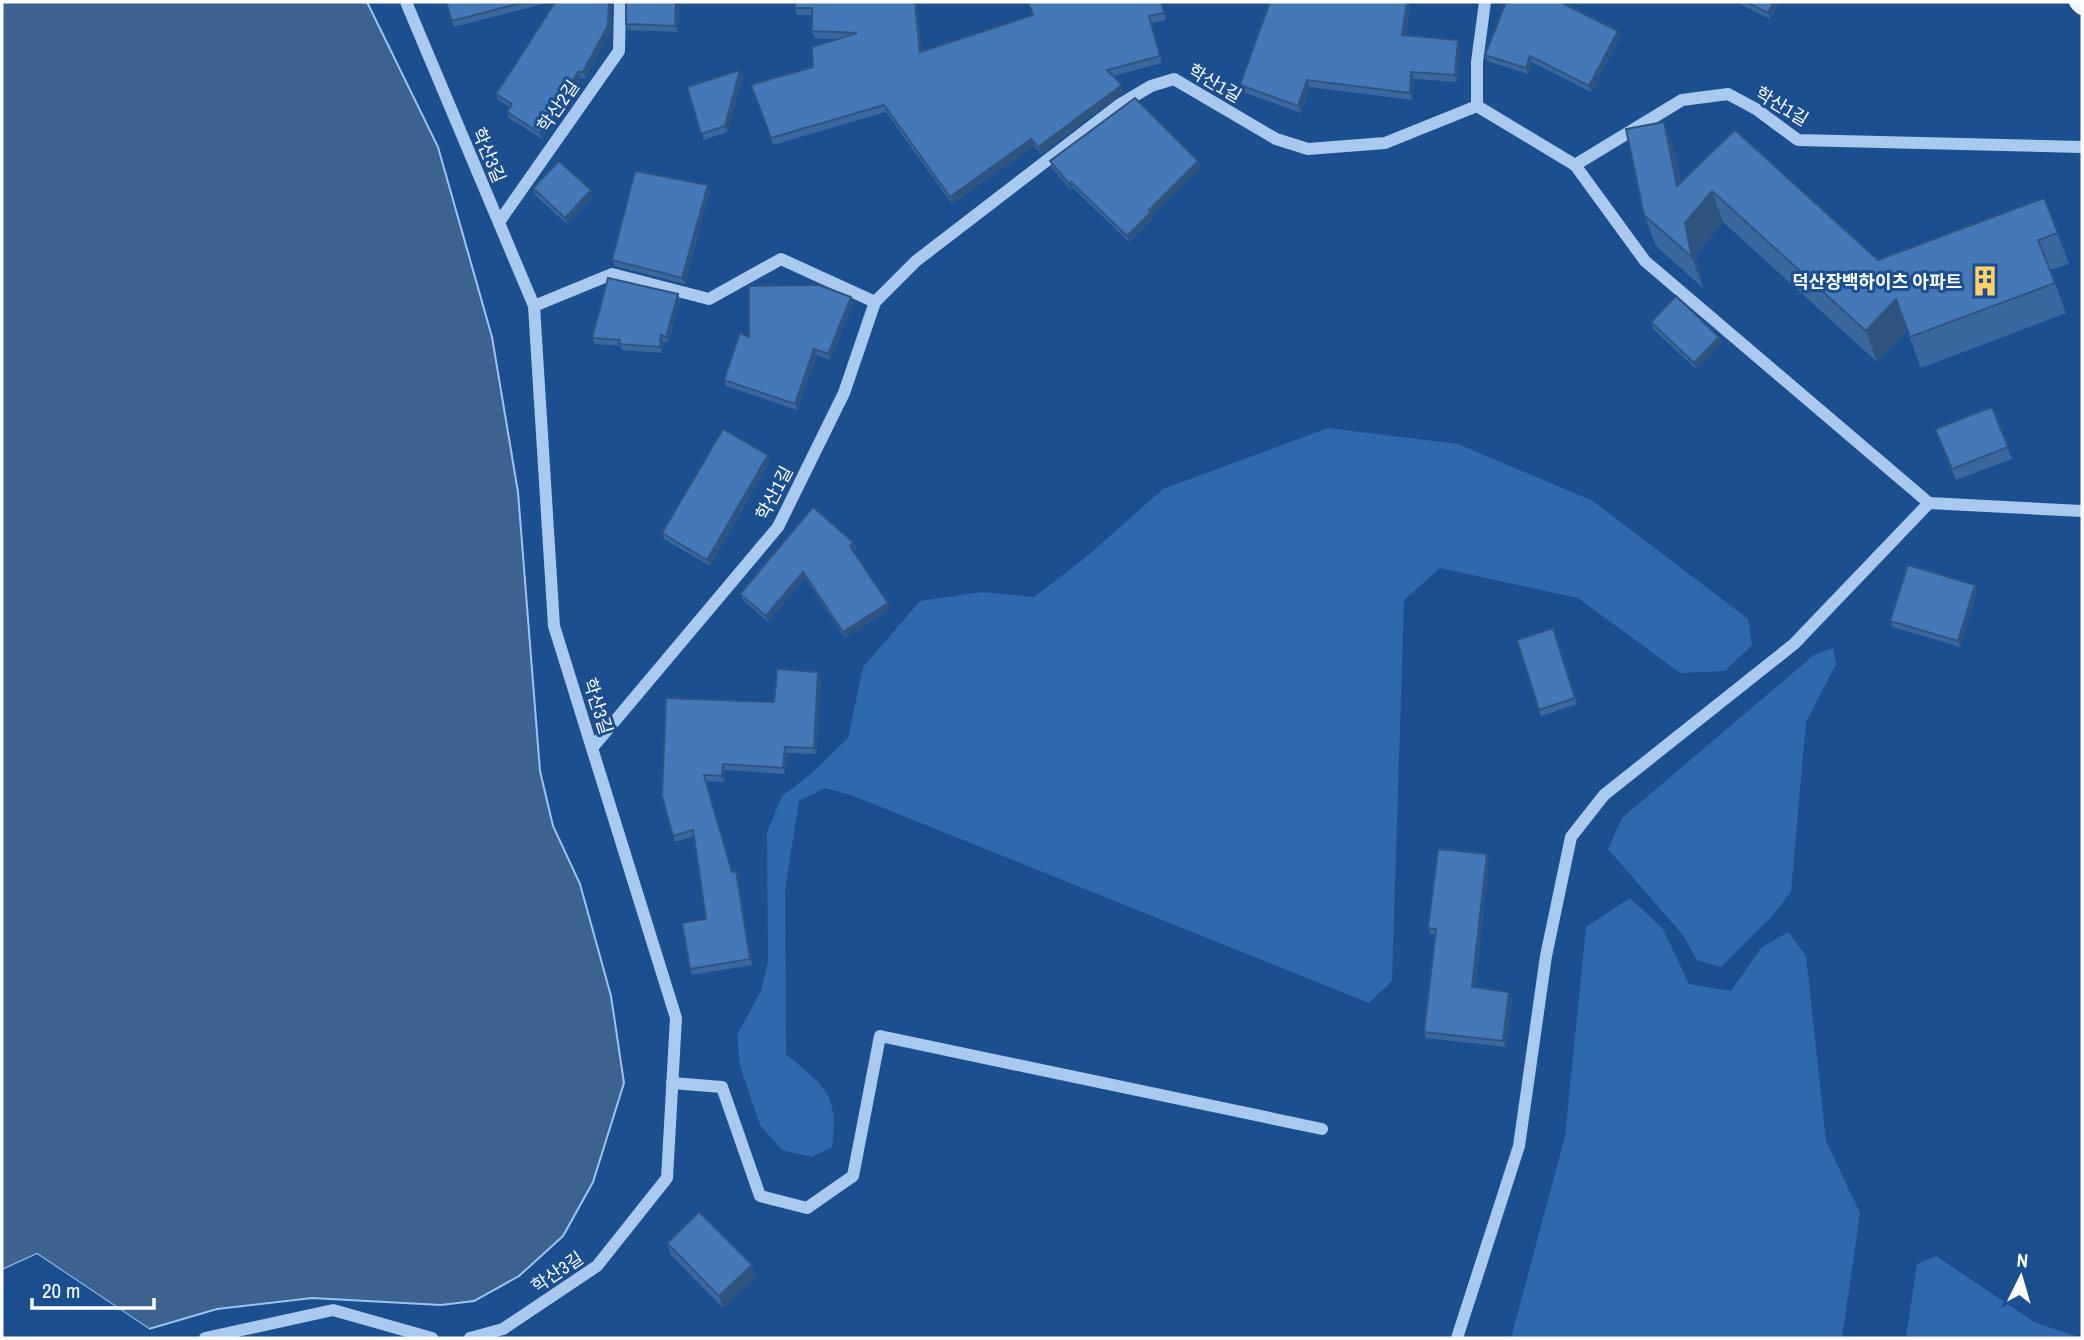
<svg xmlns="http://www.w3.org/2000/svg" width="2084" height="1340" viewBox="0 0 2084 1340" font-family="'Archivo Narrow','Noto Sans KR',sans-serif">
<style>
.green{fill:#2e69ad}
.water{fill:#3c6290;stroke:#9cc4f0;stroke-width:2}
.pier{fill:#1b4f8f}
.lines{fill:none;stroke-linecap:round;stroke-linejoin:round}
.minor{stroke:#a9c9ee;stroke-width:12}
.major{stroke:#f0f6ff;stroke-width:18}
.wall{fill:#3a679d}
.shaded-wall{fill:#305480}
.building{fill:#4478b7;stroke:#305480;stroke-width:2}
.labels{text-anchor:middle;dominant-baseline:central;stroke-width:6;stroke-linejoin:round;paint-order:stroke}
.street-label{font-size:18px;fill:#fff;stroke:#1b4f8f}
.poi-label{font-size:18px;font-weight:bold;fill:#fff;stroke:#1b4f8f;text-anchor:end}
</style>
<rect width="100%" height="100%" fill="#1b4f8f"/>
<g class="green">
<path d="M 1328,428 L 1458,444 L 1593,501 L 1748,619 L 1752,645 L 1725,671 L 1680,673 L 1578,598 L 1440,568 L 1404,600 L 1392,981 L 1369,1003 L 851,795 L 825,788 L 799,801 L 785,890 L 786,1054 C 824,1087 839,1092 832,1147 L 812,1157 L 782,1150 L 760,1125 L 740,1066 L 737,1035 L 761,991 L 768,962 L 767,833 L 782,796 L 812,773 L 848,738 L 863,667 L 920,601 L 982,592 L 1034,597 L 1085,558 L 1163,489 Z"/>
<path d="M 1833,648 L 1836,664 L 1806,722 L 1791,892 L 1772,916 L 1721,967 L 1697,960 L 1683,935 L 1608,849 L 1622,818 L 1814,655 Z"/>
<path d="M 1630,898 L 1663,929 L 1689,984 L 1731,991 L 1761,948 L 1788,932 L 1806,956 L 1826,1141 L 1860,1213 L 1842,1338 L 1511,1338 L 1565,1136 L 1586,927 Z"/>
<path d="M 1936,1256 L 2036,1323 L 2082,1338 L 1906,1338 L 1917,1264 Z"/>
</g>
<path class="water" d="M 2,2 L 367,2 L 438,147 L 492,337 L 518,492 L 540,771 L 553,826 L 580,884 L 611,996 L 624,1083 L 593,1182 L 563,1236 L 519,1276 L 474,1301 L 441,1305 L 312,1298 L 217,1309 L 149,1329 L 37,1254 L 2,1270 Z"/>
<path class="pier" d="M 37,1254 L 149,1329 L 150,1332 L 37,1258 L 2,1274 L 2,1270 Z"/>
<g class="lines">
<g class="minor">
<path d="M 406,2 L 534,306 L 554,626 L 676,1018 L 667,1178 L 597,1266 L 503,1329 L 470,1338"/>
<path d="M 1477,106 L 1477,62 L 1485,2"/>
<path d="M 1575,165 L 1645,261 L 1929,503"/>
<path d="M 499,222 L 619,51 L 620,2"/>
<path d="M 534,306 L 612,274 L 709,299 L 781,259 L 875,302"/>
<path d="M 593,747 L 778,527 L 844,393 L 875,302 L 916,261 L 1119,105 L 1151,86 L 1174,79 L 1276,139 L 1308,149 L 1385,143 L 1477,106 L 1575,165 L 1682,100 L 1728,94 L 1756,109 L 1798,140 L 2082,147"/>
<path d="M 672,1083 L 722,1087 L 760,1196 L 807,1208 L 853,1176 L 880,1036 L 1322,1129"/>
<path d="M 205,1338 L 333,1310 L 432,1338"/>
<path d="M 1457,1338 L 1519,1146 L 1546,956 L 1571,837 L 1604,795 L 1794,644 L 1929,503 L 2082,511"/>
</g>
<path class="major" d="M 2078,2 L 2082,6"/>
</g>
<g class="wall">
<path d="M 446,2 L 551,2 L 454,27 Z"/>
<path d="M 626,2 L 679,2 L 678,32 L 628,30 L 626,24 Z"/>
<path d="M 795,2 L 922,51 L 1162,2 L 1166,20 L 1152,23 L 1162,63 L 1113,76 L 1124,92 L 1041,154 L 1034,146 L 952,204 L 886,112 L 773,145 L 751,85 L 813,67 L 838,39 L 815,38 L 812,31 L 812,15 L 797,15 L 795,8 Z"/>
<path d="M 1260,2 L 1410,2 L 1406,35 L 1460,46 L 1457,82 L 1414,79 L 1412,100 L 1310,87 L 1301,113 L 1243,92 L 1240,85 L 1269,3 Z"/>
<path d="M 1736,2 L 1779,2 L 1770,19 Z"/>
<path d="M 611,31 L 585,78 L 581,78 L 542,139 L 509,118 L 507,112 L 510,107 L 498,100 L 496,94 Z"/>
<path d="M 1620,38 L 1591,92 L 1532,62 L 1528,74 L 1487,61 L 1485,55 Z"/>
<path d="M 740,70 L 743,76 L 727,132 L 704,140 L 687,87 Z"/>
<path d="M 1735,130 L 1878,260 L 2044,198 L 2069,264 L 2050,270 L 2066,313 L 1921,368 L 1907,330 L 1877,362 L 1723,222 L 1696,254 L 1703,288 L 1656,246 L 1644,215 L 1675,152 L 1681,182 Z"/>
<path d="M 1050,161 L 1200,168 L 1152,215 L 1153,218 L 1129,242 L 1073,188 L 1071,190 L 1052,168 Z"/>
<path d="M 708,185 L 710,191 L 685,284 L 615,266 L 612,260 Z"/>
<path d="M 533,188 L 591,190 L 593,196 L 567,224 L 535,195 Z"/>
<path d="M 678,294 L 680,301 L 668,343 L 663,341 L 662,353 L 622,350 L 620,346 L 595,344 L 592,338 Z"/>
<path d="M 853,304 L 830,360 L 817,355 L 797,410 L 726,386 L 724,380 L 749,337 Z"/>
<path d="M 1651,322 L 1719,337 L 1721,343 L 1696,369 L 1653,329 Z"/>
<path d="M 1992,407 L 2012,459 L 1956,480 L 1935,429 Z"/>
<path d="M 770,461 L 710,566 L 664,539 L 662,533 Z"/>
<path d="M 853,542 L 856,548 L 853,551 L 890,609 L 845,638 L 805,578 L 768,622 L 743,600 L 740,594 Z"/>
<path d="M 1977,591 L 1960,647 L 1893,627 L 1890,621 Z"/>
<path d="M 1553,628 L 1577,704 L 1541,716 L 1517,640 Z"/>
<path d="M 821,678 L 816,754 L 787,753 L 785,774 L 725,770 L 724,782 L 706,781 L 732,872 L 736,871 L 738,877 L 752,965 L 692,975 L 690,969 L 706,919 L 694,836 L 675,842 L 662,796 L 774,702 Z"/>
<path d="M 1489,860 L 1475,988 L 1512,998 L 1506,1047 L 1426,1038 L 1424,1032 L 1436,935 L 1431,934 L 1428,928 Z"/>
<path d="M 667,1243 L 752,1265 L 756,1277 L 723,1308 L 671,1255 Z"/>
</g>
<g class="shaded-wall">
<path d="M 609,2 L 611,2 L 611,31 L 585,78 L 583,72 Z"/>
<path d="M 676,2 L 679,2 L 678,32 L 675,26 Z"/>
<path d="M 915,2 L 917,2 L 923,58 L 920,52 Z"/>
<path d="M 1407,2 L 1410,2 L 1405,42 L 1402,35 Z"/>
<path d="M 1774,2 L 1779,2 L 1770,19 L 1768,13 Z"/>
<path d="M 1618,31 L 1620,38 L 1591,92 L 1589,86 Z"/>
<path d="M 1458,40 L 1460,46 L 1457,82 L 1455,75 Z"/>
<path d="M 1530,56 L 1532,62 L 1528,74 L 1526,68 Z"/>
<path d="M 740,70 L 743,76 L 727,132 L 725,126 Z"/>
<path d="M 578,72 L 581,78 L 542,139 L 540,133 Z"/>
<path d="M 1411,72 L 1414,79 L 1412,100 L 1410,93 Z"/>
<path d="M 1307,80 L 1310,87 L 1301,113 L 1298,106 Z"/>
<path d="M 1122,85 L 1124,92 L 1041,154 L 1038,147 Z"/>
<path d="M 1664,122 L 1675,152 L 1688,217 L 1677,186 Z"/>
<path d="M 1031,139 L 1034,146 L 952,204 L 950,197 Z"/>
<path d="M 1198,161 L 1200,168 L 1152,215 L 1153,218 L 1129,242 L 1127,236 L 1149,210 Z"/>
<path d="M 1071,182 L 1073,188 L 1071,190 L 1069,184 Z"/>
<path d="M 708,185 L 710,191 L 685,284 L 682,278 Z"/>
<path d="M 591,190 L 593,196 L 567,224 L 565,218 Z"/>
<path d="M 1712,191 L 1723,222 L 1696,254 L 1703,288 L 1692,257 L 1685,223 Z"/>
<path d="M 678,294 L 680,301 L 668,343 L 666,337 Z"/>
<path d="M 851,297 L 853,304 L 830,360 L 828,354 Z"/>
<path d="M 1896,299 L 1907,330 L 1877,362 L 1866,331 Z"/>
<path d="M 661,335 L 663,341 L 662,353 L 660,347 Z"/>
<path d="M 1719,337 L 1721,343 L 1696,369 L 1694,363 Z"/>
<path d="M 814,349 L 817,355 L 797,410 L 795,404 Z"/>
<path d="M 768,455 L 770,461 L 710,566 L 707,560 Z"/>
<path d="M 853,542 L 856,548 L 852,552 L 850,546 Z"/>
<path d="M 803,572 L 805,578 L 768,622 L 766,616 Z"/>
<path d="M 1975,585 L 1977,591 L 1960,647 L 1958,641 Z"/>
<path d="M 888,603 L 890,609 L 845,638 L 843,632 Z"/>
<path d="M 818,672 L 821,678 L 816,754 L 814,748 Z"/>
<path d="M 785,747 L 787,753 L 785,774 L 783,768 Z"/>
<path d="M 723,764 L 725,770 L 724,782 L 722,776 Z"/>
<path d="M 1487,854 L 1489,860 L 1474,993 L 1472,987 Z"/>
<path d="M 736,871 L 738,877 L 752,965 L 750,959 Z"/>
<path d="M 1509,992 L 1512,998 L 1506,1047 L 1503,1041 Z"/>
<path d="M 752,1265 L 756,1277 L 723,1308 L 719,1296 Z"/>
</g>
<g class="building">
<path d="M 446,2 L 525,2 L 452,21 Z"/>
<path d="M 555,2 L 609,2 L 608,25 L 583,72 L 578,72 L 540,133 L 507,112 L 512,104 L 496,94 Z"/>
<path d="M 626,2 L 676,2 L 675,26 L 626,24 Z"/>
<path d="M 795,2 L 915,2 L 920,52 L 1033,15 L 1028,2 L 1161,2 L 1164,13 L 1149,16 L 1160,56 L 1107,70 L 1122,85 L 1038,147 L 1031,139 L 950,197 L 884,105 L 771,138 L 751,85 L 813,67 L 812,47 L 857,33 L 812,31 L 812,8 L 795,8 Z"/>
<path d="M 1270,2 L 1407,2 L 1402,35 L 1458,40 L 1455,75 L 1411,72 L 1410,93 L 1307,80 L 1298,106 L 1240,85 Z"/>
<path d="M 1506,2 L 1560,2 L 1618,31 L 1589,86 L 1530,56 L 1526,68 L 1485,55 Z"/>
<path d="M 1746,2 L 1774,2 L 1768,13 Z"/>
<path d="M 740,70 L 725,126 L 701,134 L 687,87 Z"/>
<path d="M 1135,98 L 1198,161 L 1149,210 L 1151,212 L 1127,236 L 1071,182 L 1069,184 L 1050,161 Z"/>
<path d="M 1664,122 L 1677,186 L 1735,130 L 1878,260 L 2044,198 L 2058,233 L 2038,240 L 2055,283 L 1910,337 L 1896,299 L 1866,331 L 1712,191 L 1685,223 L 1692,257 L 1644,215 L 1626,129 Z"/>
<path d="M 559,161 L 591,190 L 565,218 L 533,188 Z"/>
<path d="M 635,171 L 708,185 L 682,278 L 612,260 Z"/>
<path d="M 608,278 L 678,294 L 666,337 L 661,335 L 660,347 L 619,344 L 620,340 L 592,338 Z"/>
<path d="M 819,285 L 851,297 L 828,354 L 814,349 L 795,404 L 724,380 L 740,333 L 749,337 L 749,286 Z"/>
<path d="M 1676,296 L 1719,337 L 1694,363 L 1651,322 Z"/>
<path d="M 1992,407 L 2008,447 L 1952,469 L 1935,429 Z"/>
<path d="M 723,429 L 768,455 L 707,560 L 662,533 Z"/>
<path d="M 813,507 L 853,542 L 850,546 L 888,603 L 843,632 L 803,572 L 766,616 L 740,594 Z"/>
<path d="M 1908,565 L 1975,585 L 1958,641 L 1890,621 Z"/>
<path d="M 1553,628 L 1575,698 L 1539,710 L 1517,640 Z"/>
<path d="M 777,669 L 818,672 L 814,748 L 785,747 L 783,768 L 723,764 L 722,776 L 704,775 L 732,872 L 736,871 L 750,959 L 690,969 L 682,923 L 706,919 L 693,830 L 673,836 L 662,796 L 666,698 L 774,702 Z"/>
<path d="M 1438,849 L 1487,854 L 1472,987 L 1509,992 L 1503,1041 L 1424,1032 L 1436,929 L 1428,928 Z"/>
<path d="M 699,1212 L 752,1265 L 719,1296 L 667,1243 Z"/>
</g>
<defs>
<g id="building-bare" transform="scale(2.415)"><path d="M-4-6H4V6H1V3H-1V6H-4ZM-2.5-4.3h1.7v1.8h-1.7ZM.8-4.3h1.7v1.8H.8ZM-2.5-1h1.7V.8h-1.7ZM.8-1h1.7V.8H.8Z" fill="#ffd166" stroke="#1b4f8f" stroke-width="2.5" paint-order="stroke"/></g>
</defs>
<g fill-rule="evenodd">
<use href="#building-bare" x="1985" y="281"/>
</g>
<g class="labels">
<g class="street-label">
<text transform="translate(1215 83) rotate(30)">학산1길</text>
<text transform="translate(558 106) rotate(-55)">학산2길</text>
<text transform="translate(1782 106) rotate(31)">학산1길</text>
<text transform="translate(489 155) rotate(67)">학산3길</text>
<text transform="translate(774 493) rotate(-62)">학산1길</text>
<text transform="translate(598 706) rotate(72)">학산3길</text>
<text transform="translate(557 1272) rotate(-34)">학산3길</text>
</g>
<g class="poi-label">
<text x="1962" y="281">덕산장백하이츠 아파트</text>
</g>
</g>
<rect width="2084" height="1340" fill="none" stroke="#ffffff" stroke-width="7"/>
<g transform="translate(2021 1277) rotate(5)" stroke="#1b4f8f" stroke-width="5" paint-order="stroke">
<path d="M0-5L12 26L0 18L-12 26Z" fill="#ffffff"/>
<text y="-10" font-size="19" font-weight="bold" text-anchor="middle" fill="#ffffff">N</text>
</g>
<path d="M32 1298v10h122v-10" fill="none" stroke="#ffffff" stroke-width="3.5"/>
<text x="42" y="1298" font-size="21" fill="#ffffff" stroke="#1b4f8f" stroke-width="5" paint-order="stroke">20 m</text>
</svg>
